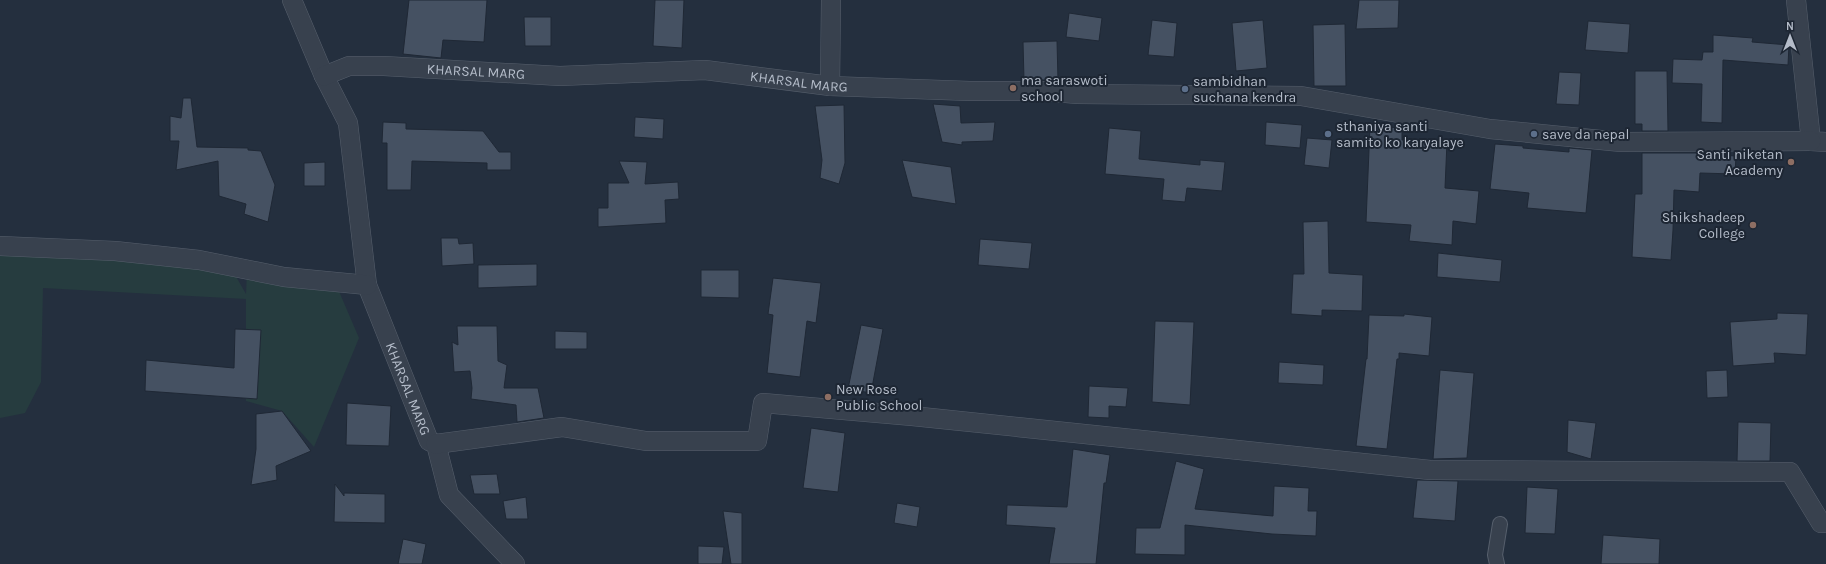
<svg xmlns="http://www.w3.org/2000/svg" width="1826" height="564" viewBox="0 0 1826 564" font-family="Karla,sans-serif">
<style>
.green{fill:#263c3f}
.building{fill:#455162;stroke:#1f2835}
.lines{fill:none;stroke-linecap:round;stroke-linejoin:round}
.pedestrian-casing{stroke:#565f6c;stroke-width:16}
.minor-casing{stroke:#565f6c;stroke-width:20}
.pedestrian{stroke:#38414e;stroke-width:14}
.minor{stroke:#38414e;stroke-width:19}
.education-dot{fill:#8d6e63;stroke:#1d2633;stroke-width:1.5}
.service-dot{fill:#5c6f8a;stroke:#1d2633;stroke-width:1.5}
.labels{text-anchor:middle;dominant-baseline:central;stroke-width:4;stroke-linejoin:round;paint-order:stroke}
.street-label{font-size:14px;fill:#b4bcc9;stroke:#1d2633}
.poi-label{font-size:14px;fill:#b4bcc9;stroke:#1d2633;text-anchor:start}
</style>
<rect width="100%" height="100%" fill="#242f3e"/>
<path class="green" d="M 0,251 L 230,266 L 246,294 L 247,270 L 335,282 L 359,338 L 314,447 L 282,411 L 246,401 L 246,299 L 43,288 L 41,382 L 25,413 L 0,418 Z"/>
<g class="building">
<path d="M 409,0 L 487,0 L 484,42 L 443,40 L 441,58 L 403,54 Z"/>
<path d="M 655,0 L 684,0 L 682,48 L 653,46 Z"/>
<path d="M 1359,0 L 1399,0 L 1398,28 L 1356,29 Z"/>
<path d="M 1069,13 L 1102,18 L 1099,41 L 1066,37 Z"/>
<path d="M 524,17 L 551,17 L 551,46 L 525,46 Z"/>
<path d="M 1152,20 L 1177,23 L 1174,57 L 1148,55 Z"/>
<path d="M 1263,20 L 1267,68 L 1236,71 L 1232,23 Z"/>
<path d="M 1588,21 L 1630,24 L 1628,53 L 1585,50 Z"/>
<path d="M 1345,24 L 1346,86 L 1314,86 L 1313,25 Z"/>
<path d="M 1713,35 L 1753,38 L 1752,42 L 1789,45 L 1788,65 L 1723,60 L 1722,123 L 1701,122 L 1702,84 L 1672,83 L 1673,59 L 1702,60 L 1703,52 L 1713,52 Z"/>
<path d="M 1057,41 L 1058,80 L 1024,80 L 1023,42 Z"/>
<path d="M 1635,71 L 1667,71 L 1668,131 L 1642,131 L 1642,124 L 1635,124 Z"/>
<path d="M 1559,72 L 1581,73 L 1579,105 L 1556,104 Z"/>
<path d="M 183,98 L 191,98 L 197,147 L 248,148 L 248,150 L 261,151 L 275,185 L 268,222 L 244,214 L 246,204 L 219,196 L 218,161 L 176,170 L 179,141 L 170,141 L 170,116 L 181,118 Z"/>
<path d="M 933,104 L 960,106 L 961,123 L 995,122 L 993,141 L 962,142 L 962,145 L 942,142 Z"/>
<path d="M 844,105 L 845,163 L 839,184 L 820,178 L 822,160 L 815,106 Z"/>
<path d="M 635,117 L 664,119 L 663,139 L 634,137 Z"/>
<path d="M 383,122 L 406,123 L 406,129 L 483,131 L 499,152 L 511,152 L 511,170 L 487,170 L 487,163 L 412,161 L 411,190 L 387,190 L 387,143 L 382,143 Z"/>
<path d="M 1266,122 L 1302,125 L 1300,148 L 1265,145 Z"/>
<path d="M 1370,126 L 1402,128 L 1402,140 L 1447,142 L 1445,188 L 1479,191 L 1476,224 L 1453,221 L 1452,245 L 1409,241 L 1411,225 L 1366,222 Z"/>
<path d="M 1109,128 L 1141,131 L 1139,159 L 1200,165 L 1200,160 L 1225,162 L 1222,191 L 1187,188 L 1185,202 L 1162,200 L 1164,179 L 1105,174 Z"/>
<path d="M 1307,138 L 1332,140 L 1329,168 L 1304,165 Z"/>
<path d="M 1495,144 L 1523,146 L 1523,148 L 1569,152 L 1569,148 L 1592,150 L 1586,213 L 1527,208 L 1529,193 L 1490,189 Z"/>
<path d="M 1642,153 L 1701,153 L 1700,154 L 1736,156 L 1735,174 L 1700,173 L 1699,192 L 1674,190 L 1673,230 L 1671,260 L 1632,257 L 1635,194 L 1642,194 Z"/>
<path d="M 902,160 L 951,167 L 956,204 L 912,197 Z"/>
<path d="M 619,161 L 647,162 L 645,184 L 678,182 L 679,199 L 665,200 L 666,223 L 598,227 L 598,208 L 608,208 L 608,183 L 629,183 Z"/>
<path d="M 325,162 L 325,186 L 304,186 L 304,163 Z"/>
<path d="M 1328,221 L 1329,273 L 1363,275 L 1362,311 L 1322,310 L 1322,316 L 1291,314 L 1293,274 L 1304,274 L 1303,222 Z"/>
<path d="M 441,238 L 458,238 L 459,244 L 473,243 L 474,264 L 442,266 Z"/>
<path d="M 980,239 L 1032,243 L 1029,269 L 978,265 Z"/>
<path d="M 1438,253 L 1502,260 L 1500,282 L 1437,277 Z"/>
<path d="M 537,264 L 537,286 L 478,288 L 478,265 Z"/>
<path d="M 701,270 L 739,270 L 739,298 L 701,297 Z"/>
<path d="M 773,278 L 821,283 L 816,323 L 807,321 L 800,377 L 767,373 L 773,315 L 768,314 Z"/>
<path d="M 1777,313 L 1808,314 L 1806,355 L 1774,353 L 1775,363 L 1733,366 L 1730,322 L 1777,319 Z"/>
<path d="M 1404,314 L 1432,317 L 1429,356 L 1399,353 L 1399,359 L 1397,359 L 1387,449 L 1356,446 L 1366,359 L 1367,359 L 1369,315 L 1404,316 Z"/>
<path d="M 1155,321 L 1194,322 L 1190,405 L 1152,402 Z"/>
<path d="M 861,325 L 883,329 L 871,393 L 848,389 Z"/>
<path d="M 457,326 L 497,326 L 498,361 L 507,365 L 504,388 L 538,388 L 544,418 L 517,422 L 516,405 L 471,399 L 472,388 L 470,371 L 454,372 L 452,342 L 458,345 Z"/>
<path d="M 235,329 L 261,330 L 257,399 L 145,391 L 146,360 L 234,368 Z"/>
<path d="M 555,331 L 587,332 L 587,349 L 555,349 Z"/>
<path d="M 1279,362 L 1324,365 L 1323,385 L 1278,383 Z"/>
<path d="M 1440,370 L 1474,373 L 1467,458 L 1433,459 Z"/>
<path d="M 1727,370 L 1728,397 L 1707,398 L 1706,371 Z"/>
<path d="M 1089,386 L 1128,388 L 1126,407 L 1109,406 L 1109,418 L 1088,417 Z"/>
<path d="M 347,403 L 391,406 L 389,446 L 346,445 Z"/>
<path d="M 282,411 L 311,451 L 276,466 L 277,480 L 251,485 L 256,449 L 256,414 Z"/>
<path d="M 1568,420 L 1596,423 L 1591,459 L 1567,452 Z"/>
<path d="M 1738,422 L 1771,423 L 1770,461 L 1737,461 Z"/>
<path d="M 811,428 L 845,433 L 838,492 L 803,488 Z"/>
<path d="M 1073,449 L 1110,455 L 1106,483 L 1104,483 L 1096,564 L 1049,564 L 1055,528 L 1006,525 L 1007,505 L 1067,507 Z"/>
<path d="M 1176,461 L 1204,469 L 1195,509 L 1273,516 L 1274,486 L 1309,488 L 1308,511 L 1317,511 L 1316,536 L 1272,534 L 1185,525 L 1185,555 L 1135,554 L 1136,528 L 1160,528 Z"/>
<path d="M 497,474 L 500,494 L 474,494 L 470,475 Z"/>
<path d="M 1417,480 L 1458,481 L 1455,521 L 1413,518 Z"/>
<path d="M 335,484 L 344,496 L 344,493 L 385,494 L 385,523 L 334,522 Z"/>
<path d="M 1527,487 L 1558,489 L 1555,534 L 1525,533 Z"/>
<path d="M 526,497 L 528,519 L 506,519 L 503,501 Z"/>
<path d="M 897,503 L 920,507 L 917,527 L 894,523 Z"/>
<path d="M 723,511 L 742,513 L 742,564 L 731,564 Z"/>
<path d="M 1603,535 L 1660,539 L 1659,564 L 1601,564 Z"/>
<path d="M 403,539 L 426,544 L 422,564 L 398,564 Z"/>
<path d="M 698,546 L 724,547 L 722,564 L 698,564 Z"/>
</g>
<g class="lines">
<g class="pedestrian-casing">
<path id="pedestrian" d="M 1497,564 L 1495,555 L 1500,524"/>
</g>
<g class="minor-casing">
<g id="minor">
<path id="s1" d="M 292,0 L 324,76 L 348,123 L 367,285 L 429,441 L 436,444 L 449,495 L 515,564"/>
<path d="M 1796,0 L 1811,141 L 1826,142"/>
<path id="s2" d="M 324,76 L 349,66 L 384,66 L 560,76 L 705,70 L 830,86 L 970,91 L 1044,91 L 1077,94 L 1301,96 L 1490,129 L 1621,142 L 1811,141"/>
<path d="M 830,86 L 831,0"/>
<path d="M 0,246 L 115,251 L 199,260 L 284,277 L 367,285"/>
<path d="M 436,444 L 562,427 L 646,441 L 757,441 L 763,403 L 912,416 L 1430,470 L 1790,472 L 1821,523 L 1826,523"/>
</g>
</g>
<use href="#pedestrian" class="pedestrian"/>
<use href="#minor" class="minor"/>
</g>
<g class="education-dot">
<circle cx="1013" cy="88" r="4"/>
<circle cx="1791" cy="162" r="4"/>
<circle cx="1753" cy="225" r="4"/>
<circle cx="828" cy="397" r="4"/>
</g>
<g class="service-dot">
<circle cx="1185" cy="89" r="4"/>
<circle cx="1328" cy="134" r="4"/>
<circle cx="1534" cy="134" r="4"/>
</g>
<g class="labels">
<g class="street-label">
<text stroke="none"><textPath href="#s2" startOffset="154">KHARSAL MARG</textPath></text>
<text stroke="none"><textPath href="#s2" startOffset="478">KHARSAL MARG</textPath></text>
<text stroke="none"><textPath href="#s1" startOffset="410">KHARSAL MARG</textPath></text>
</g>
<g class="poi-label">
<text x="1021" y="80">ma saraswoti<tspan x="1021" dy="16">school</tspan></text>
<text x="1193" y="81">sambidhan<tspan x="1193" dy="16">suchana kendra</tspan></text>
<text x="1336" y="126">sthaniya santi<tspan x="1336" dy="16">samito ko karyalaye</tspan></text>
<text x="1542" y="134">save da nepal</text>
<text x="1783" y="154" text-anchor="end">Santi niketan<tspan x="1783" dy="16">Academy</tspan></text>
<text x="1745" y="217" text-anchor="end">Shikshadeep<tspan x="1745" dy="16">College</tspan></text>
<text x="836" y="389">New Rose<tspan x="836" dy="16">Public School</tspan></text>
</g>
</g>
<g transform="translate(1790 36)" stroke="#1d2633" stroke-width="3" paint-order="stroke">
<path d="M0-3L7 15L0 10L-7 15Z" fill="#b4bcc9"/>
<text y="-6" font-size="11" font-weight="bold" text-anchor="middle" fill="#b4bcc9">N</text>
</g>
</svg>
